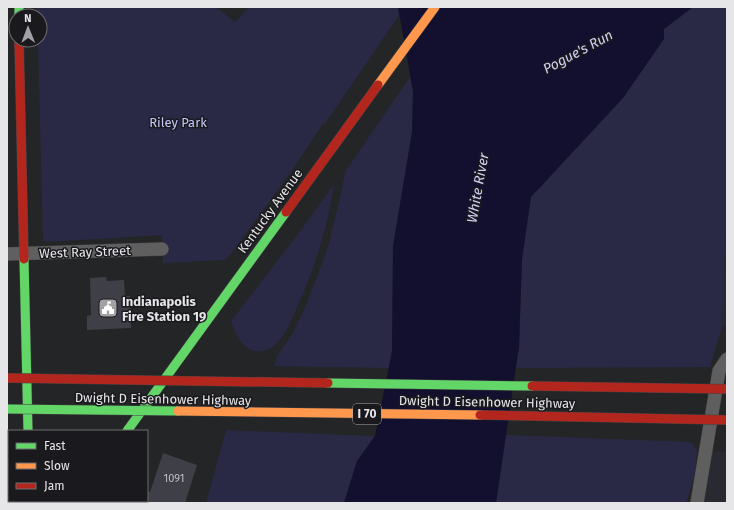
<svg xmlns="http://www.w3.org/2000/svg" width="734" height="510" viewBox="0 0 734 510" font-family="'Fira Sans',sans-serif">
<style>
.built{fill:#292931}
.green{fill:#2a2945}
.water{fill:#130f2e}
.building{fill:#3f3f47}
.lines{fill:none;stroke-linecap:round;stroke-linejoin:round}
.street-casing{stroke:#414143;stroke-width:14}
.fast-casing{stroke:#414143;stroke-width:10}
.slow-casing{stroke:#414143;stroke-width:10}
.jam-casing{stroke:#414143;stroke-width:10}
.street{stroke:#5f5f60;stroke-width:13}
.fast{stroke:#63d668;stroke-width:9}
.slow{stroke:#ff974d;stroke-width:9}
.jam{stroke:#b3261e;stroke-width:9}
.fast-bridge-casing{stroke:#414143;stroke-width:10;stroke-linecap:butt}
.slow-bridge-casing{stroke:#414143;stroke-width:10;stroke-linecap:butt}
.jam-bridge-casing{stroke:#414143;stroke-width:10;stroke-linecap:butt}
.fast-bridge{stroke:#63d668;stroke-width:9}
.slow-bridge{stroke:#ff974d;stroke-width:9}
.jam-bridge{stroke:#b3261e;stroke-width:9}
.labels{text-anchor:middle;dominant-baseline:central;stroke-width:3;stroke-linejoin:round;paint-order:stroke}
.number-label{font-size:11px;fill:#bcbcc0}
.shield{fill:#1a1a1e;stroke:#a9a9ac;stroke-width:1}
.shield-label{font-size:12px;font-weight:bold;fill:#e6e6e9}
.park-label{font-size:13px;fill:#c6c7fd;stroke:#1a1a1e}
.street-label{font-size:13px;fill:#e6e6e9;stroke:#1a1a1e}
.poi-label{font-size:13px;font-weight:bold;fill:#e6e6e9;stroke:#1a1a1e;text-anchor:start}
.water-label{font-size:14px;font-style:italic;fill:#ced0f9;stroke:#1a1a1e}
</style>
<rect width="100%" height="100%" fill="#242526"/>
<g class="built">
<path d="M 727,196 L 727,326 L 722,326 Z"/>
<path d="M 712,451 L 727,452 L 727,503 L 702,503 Z"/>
</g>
<g class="green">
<path d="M 37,7 L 216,7 L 235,22 L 249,7 L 398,7 L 400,14 L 324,125 L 324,122 L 297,163 L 234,250 L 225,260 L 163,263 L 162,235 L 48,242 L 43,241 L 38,40 L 40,40 L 40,16 L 37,16 Z"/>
<path d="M 693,7 L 725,7 L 727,16 L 727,196 L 722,326 L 710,367 L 515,368 L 519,347 L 522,259 L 531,197 L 623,98 L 664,29 Z"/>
<path d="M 410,77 L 413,91 L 412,132 L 393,246 L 392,351 L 389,368 L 274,366 L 277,356 L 293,333 L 304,310 L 322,264 L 330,240 L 341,193 L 345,172 Z"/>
<path d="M 334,184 C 328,226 315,268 297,307 C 292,319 286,334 276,344 C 271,350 261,352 254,351 C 241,347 235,333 231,321 L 299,233 Z"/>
<path d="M 226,430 L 375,436 L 357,461 L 344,503 L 206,503 Z"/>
<path d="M 506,435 L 691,442 L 697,451 L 695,474 L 686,503 L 496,503 Z"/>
</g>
<path class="water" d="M 398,7 L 693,7 L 664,29 L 664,39 L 623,98 L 531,197 L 522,259 L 519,347 L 496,503 L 344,503 L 357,461 L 375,436 L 392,351 L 393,246 L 412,132 L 413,91 Z"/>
<g class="building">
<path d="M 106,277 L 107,281 L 124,280 L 125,296 L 130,296 L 131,328 L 87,330 L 87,316 L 91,315 L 90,278 Z"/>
<path d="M 163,453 L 197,465 L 185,503 L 146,503 L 147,492 L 150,492 Z"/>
</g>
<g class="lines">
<g class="street-casing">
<g id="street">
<path d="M 7,254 L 162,249"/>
<path d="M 697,503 L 719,371 L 727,359"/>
</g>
</g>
<g class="fast-casing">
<g id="fast">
<path d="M 19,7 L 19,16"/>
<path d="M 24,259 L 28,431"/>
<path d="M 127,431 L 286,212"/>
</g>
</g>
<g class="slow-casing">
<g id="slow">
<path d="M 378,85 L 435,7"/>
<path d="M 30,501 L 30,503"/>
<path d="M 73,503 L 74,501"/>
</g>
</g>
<g class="jam-casing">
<g id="jam">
<path d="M 19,40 L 24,259"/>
<path d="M 286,212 L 378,85"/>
</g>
</g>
<use href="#street" class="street"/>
<use href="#fast" class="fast"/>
<use href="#slow" class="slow"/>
<use href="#jam" class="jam"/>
<g class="fast-bridge-casing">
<g id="fast-bridge">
<path d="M 328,383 L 532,386"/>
<path d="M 7,409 L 178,411"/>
</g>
</g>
<g class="slow-bridge-casing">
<path id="slow-bridge" d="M 178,411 L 480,415"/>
</g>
<g class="jam-bridge-casing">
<g id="jam-bridge">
<path d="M 7,378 L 328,383"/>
<path d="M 532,386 L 727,389"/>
<path d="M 480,415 L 727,420"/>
</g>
</g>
<use href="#fast-bridge" class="fast-bridge"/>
<use href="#slow-bridge" class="slow-bridge"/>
<use href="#jam-bridge" class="jam-bridge"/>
</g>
<defs>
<g id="civic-square" transform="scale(1)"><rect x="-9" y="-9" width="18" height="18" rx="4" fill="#a2a2a5" stroke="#1a1a1e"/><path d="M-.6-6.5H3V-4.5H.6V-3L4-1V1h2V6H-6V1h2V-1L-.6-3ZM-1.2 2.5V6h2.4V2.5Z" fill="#fff"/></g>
</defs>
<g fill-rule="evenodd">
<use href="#civic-square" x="108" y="308"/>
</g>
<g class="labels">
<g class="number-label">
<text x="174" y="478">1091</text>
</g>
<rect class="shield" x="353" y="404" width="28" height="20" rx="3"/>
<g class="shield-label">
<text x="367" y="414">I 70</text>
</g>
<g class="park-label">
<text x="178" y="122">Riley Park</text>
</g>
<g class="street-label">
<text transform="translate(270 211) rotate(-54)">Kentucky Avenue</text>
<text transform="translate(85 252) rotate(-2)">West Ray Street</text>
<text transform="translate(163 399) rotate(1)">Dwight D Eisenhower Highway</text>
<text transform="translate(487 402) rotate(1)">Dwight D Eisenhower Highway</text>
</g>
<g class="poi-label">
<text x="122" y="301">Indianapolis<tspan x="122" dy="15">Fire Station 19</tspan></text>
</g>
<g class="water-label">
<text transform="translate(578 52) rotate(-28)">Pogue's Run</text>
<text transform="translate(478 188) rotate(-80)">White River</text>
</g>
</g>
<rect width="734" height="510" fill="none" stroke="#e6e6e9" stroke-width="16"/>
<rect x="8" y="430" width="140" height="72" fill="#1a1a1e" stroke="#6c6c6f"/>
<rect x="16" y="443" width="20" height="6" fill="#63d668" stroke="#6c6c6f"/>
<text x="44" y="450" font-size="12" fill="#e6e6e9">Fast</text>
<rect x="16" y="463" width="20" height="6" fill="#ff974d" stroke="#6c6c6f"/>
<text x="44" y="470" font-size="12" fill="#e6e6e9">Slow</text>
<rect x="16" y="483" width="20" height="6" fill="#b3261e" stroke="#6c6c6f"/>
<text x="44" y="490" font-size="12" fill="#e6e6e9">Jam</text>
<g transform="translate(28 28) rotate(359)"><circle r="19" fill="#1a1a1e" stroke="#6c6c6f"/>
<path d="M0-3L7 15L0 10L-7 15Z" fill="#a2a2a5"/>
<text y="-6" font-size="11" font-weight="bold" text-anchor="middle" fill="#e6e6e9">N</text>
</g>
</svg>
